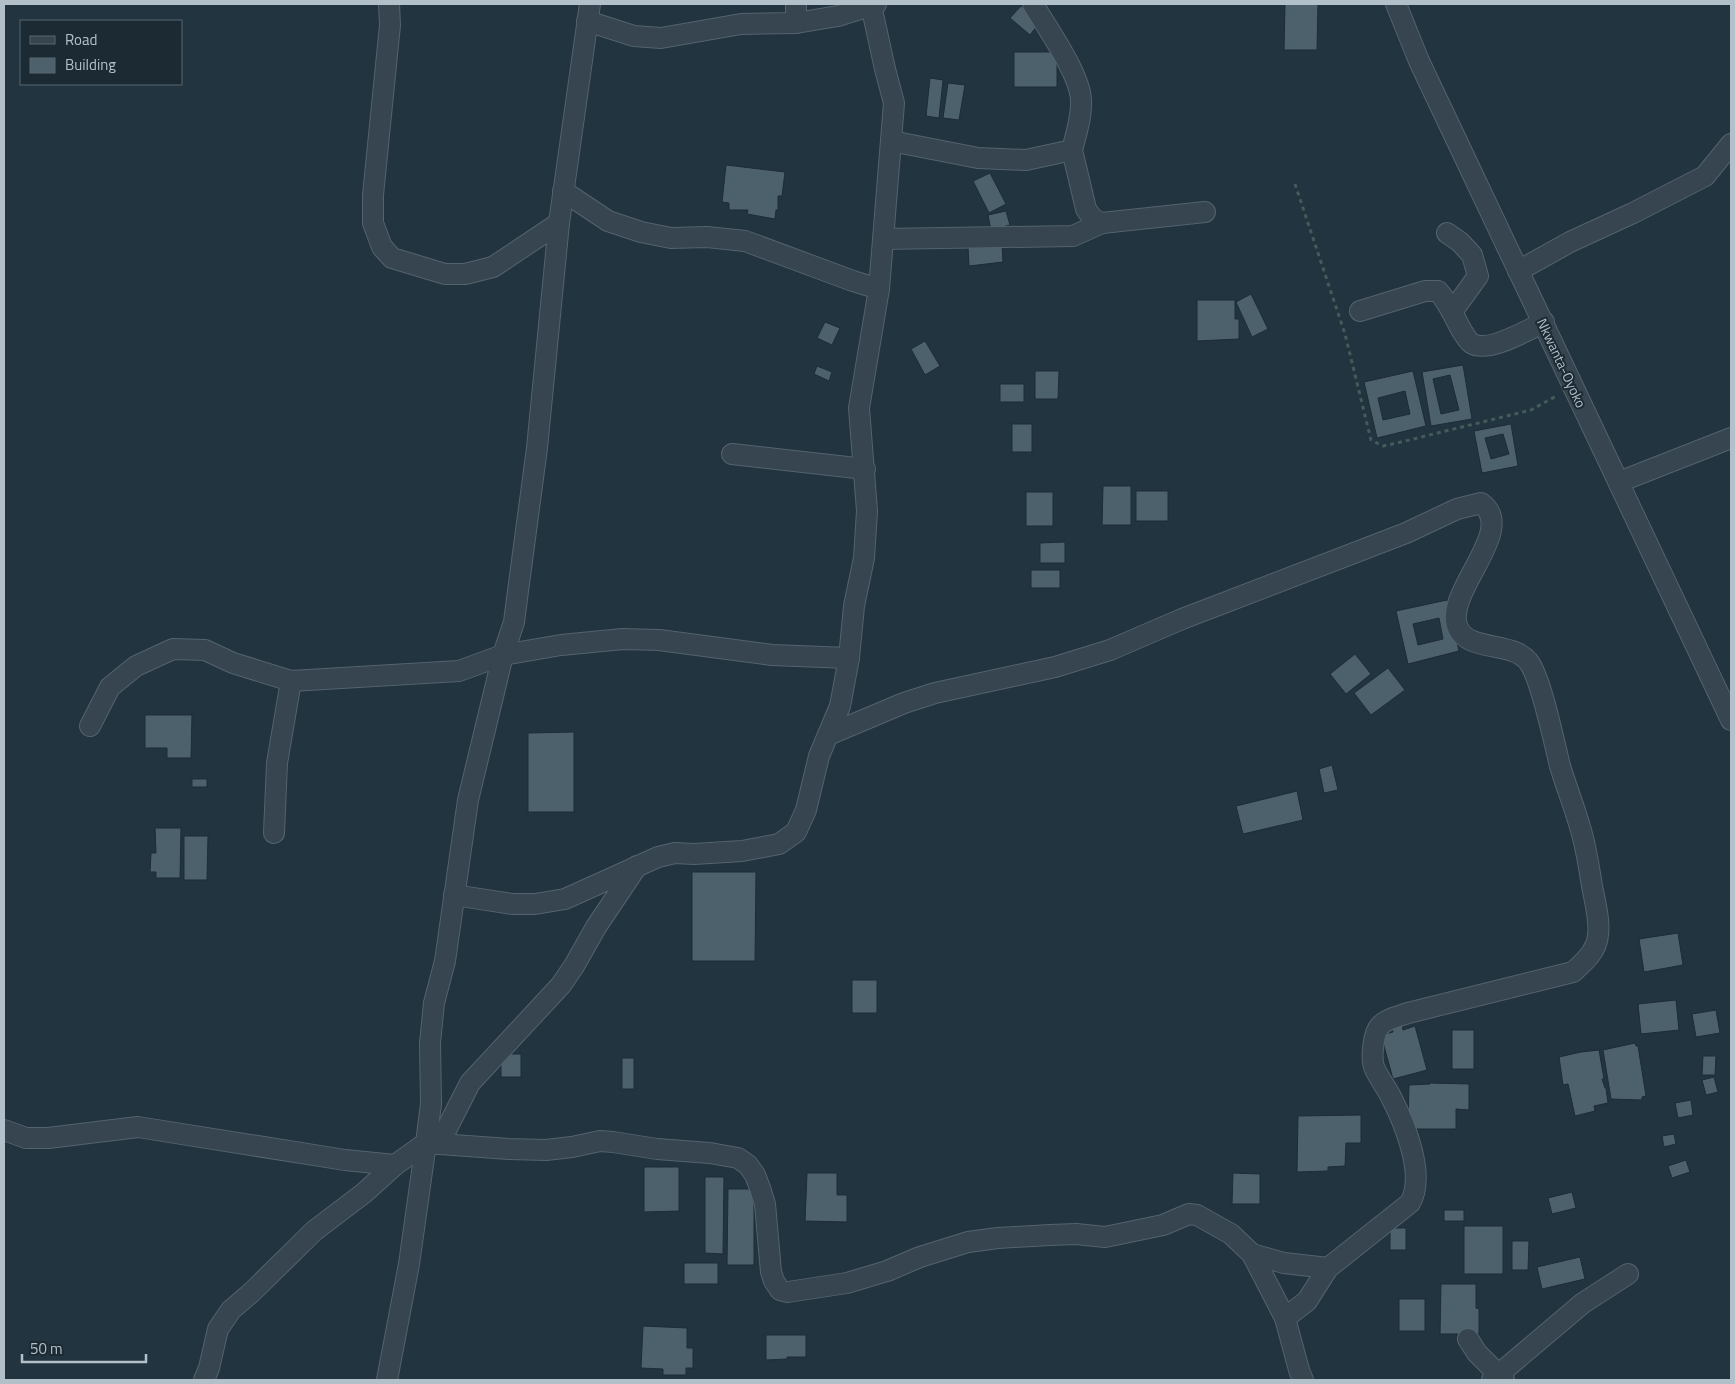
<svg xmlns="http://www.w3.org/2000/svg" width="1735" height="1384" viewBox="0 0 1735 1384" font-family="'Titillium Web',sans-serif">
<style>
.building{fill:#4d616d;stroke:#1d2c36;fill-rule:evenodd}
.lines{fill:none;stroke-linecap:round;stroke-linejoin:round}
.minor-casing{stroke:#54636d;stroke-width:22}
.path{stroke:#425c5a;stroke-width:3;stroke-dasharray:4 4;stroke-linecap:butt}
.minor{stroke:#36454f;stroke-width:20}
.labels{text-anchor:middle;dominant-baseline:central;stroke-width:4;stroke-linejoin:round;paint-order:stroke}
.street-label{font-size:14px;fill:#b2c0ca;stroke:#1c2a34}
</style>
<rect width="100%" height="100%" fill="#22343f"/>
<g class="building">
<path d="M 1285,4 L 1318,4 L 1317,50 L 1284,50 Z"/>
<path d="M 1021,6 L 1040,22 L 1030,35 L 1010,18 Z"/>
<rect x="1014" y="52" width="43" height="35"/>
<path d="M 930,78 L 943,80 L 939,118 L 926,116 Z"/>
<path d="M 948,83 L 965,85 L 959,120 L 943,118 Z"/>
<path d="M 726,165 L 785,172 L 782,196 L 778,196 L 778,210 L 776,210 L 775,219 L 747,214 L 748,210 L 729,210 L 729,203 L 722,202 Z"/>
<path d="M 990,173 L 1006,204 L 989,213 L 973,181 Z"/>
<path d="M 1006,211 L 1010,225 L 991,230 L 988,215 Z"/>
<path d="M 1002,244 L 1003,262 L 969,266 L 968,247 Z"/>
<path d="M 1251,294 L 1268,329 L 1252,337 L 1236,302 Z"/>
<path d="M 1197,300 L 1235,300 L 1235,319 L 1239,319 L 1239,339 L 1197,341 Z"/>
<path d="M 825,322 L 840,328 L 832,345 L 817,338 Z"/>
<path d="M 925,341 L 940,366 L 925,375 L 911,349 Z"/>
<path d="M 1463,365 L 1472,419 L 1431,426 L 1422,372 ZM 1450,375 L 1459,410 L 1441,414 L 1433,379 Z"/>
<path d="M 817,366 L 832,372 L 829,381 L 814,374 Z"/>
<path d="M 1035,371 L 1059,371 L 1058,399 L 1035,399 Z"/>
<path d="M 1413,371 L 1426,426 L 1377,438 L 1364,382 ZM 1405,391 L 1410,414 L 1383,420 L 1378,398 Z"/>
<rect x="1000" y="384" width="24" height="18"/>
<rect x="1012" y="424" width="20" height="28"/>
<path d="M 1511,424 L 1518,466 L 1482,473 L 1474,431 ZM 1503,434 L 1509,454 L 1491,459 L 1485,438 Z"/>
<path d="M 1103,486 L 1131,486 L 1131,525 L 1102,525 Z"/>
<rect x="1136" y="491" width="32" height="30"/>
<rect x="1026" y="492" width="27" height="34"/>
<path d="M 1065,542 L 1065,563 L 1040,563 L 1040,543 Z"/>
<rect x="1031" y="570" width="29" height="18"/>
<path d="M 1447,600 L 1459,651 L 1408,664 L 1396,611 ZM 1439,618 L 1443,639 L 1418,645 L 1413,624 Z"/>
<path d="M 1355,654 L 1371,674 L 1346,694 L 1330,674 Z"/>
<path d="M 1388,668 L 1405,690 L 1371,715 L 1354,693 Z"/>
<path d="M 145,715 L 192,715 L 191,758 L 167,758 L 167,748 L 145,748 Z"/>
<path d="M 574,732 L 574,812 L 528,812 L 528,733 Z"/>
<path d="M 1332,765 L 1338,790 L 1324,793 L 1319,769 Z"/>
<rect x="192" y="779" width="15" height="8"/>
<path d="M 1297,791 L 1303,820 L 1243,834 L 1236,806 Z"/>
<path d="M 155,828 L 181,828 L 180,878 L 156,878 L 156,872 L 150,872 L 151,853 L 156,853 Z"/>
<path d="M 184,836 L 208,836 L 207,880 L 184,880 Z"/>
<path d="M 692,872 L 756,872 L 755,961 L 692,961 Z"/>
<path d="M 1678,933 L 1683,965 L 1644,972 L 1639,939 Z"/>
<rect x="852" y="980" width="25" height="33"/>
<path d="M 1676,1000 L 1679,1030 L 1641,1034 L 1638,1004 Z"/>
<path d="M 1716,1010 L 1720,1033 L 1696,1037 L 1692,1014 Z"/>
<path d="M 1402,1024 L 1403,1030 L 1415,1026 L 1427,1070 L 1393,1079 L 1381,1035 L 1393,1032 L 1392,1027 Z"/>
<rect x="1452" y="1030" width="22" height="39"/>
<path d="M 1635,1043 L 1636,1046 L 1638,1046 L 1646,1096 L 1642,1097 L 1642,1100 L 1611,1099 L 1603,1050 Z"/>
<path d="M 1599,1050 L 1604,1079 L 1602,1079 L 1605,1088 L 1606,1088 L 1608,1103 L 1594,1106 L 1595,1111 L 1575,1116 L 1568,1084 L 1563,1085 L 1559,1057 L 1581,1052 Z"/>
<rect x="501" y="1054" width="20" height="23"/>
<path d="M 1703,1056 L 1716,1056 L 1715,1075 L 1702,1075 Z"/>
<rect x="622" y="1058" width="12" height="31"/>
<path d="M 1714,1077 L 1718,1092 L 1706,1095 L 1702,1080 Z"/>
<path d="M 1430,1083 L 1469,1084 L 1469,1110 L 1456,1109 L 1456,1129 L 1412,1129 L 1408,1128 L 1409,1085 L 1430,1084 Z"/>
<path d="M 1691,1100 L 1693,1115 L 1678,1118 L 1675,1103 Z"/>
<path d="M 1361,1115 L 1361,1143 L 1346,1143 L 1345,1166 L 1328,1167 L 1328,1171 L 1297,1172 L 1298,1116 Z"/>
<path d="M 1674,1134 L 1676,1144 L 1664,1147 L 1662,1136 Z"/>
<path d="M 1686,1160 L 1690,1172 L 1672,1178 L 1668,1166 Z"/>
<path d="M 644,1167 L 679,1167 L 679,1211 L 644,1212 Z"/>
<path d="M 807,1173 L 837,1173 L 837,1195 L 847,1195 L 847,1222 L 805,1221 Z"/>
<path d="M 1233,1173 L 1260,1174 L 1260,1204 L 1232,1204 Z"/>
<path d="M 705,1177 L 724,1177 L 723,1254 L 705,1253 Z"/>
<path d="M 728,1189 L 754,1189 L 754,1265 L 727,1265 Z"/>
<path d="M 1572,1192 L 1576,1208 L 1552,1214 L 1548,1198 Z"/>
<rect x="1444" y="1210" width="20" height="11"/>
<rect x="1464" y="1226" width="39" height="48"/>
<rect x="1390" y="1228" width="16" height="22"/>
<path d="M 1512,1241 L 1529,1241 L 1528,1270 L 1512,1270 Z"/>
<path d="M 1580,1257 L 1585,1279 L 1542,1289 L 1537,1267 Z"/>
<rect x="684" y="1263" width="34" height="21"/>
<path d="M 1441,1284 L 1476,1284 L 1476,1308 L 1479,1309 L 1479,1334 L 1440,1334 Z"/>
<rect x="1399" y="1299" width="26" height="32"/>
<path d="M 643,1326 L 687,1328 L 687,1348 L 693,1348 L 693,1368 L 686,1368 L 686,1375 L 663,1375 L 663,1369 L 641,1368 Z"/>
<path d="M 766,1335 L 806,1335 L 806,1357 L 787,1357 L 787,1359 L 766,1360 Z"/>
</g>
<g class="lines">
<g class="minor-casing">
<g id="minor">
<path d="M 389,4 L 390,25 L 373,195 L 373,223 L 382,247 L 392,258 L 445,274 L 465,274 L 493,267 L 559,223"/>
<path d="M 1396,4 L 1419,61 L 1731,720"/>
<path d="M 587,21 L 634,36 L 661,38 L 741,24 L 796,23 L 838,16 L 876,4"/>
<path d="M 796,23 L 796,4"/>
<path d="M 891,141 L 978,158 L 1026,160 L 1072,150 C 1076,134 1082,117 1081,100 C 1080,74 1047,28 1033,4"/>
<path d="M 1072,150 L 1086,209 L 1093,219 L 1102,223 L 1205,212"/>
<path d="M 563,191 L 608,221 L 641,232 L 671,238 L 707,237 L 745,241 L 853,281 L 879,289"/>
<path d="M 1447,233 L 1460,242 L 1472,255 L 1478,276 L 1452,312"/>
<path d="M 883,239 L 1073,236 L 1102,223"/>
<path d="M 1518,271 L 1570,242 L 1633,213 L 1705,176 L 1731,144"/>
<path d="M 1360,311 L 1425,291 L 1438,291 C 1449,303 1454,317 1462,331 C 1464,334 1468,341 1471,343 C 1487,354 1528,330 1544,322"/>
<path d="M 732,454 L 865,469"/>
<path d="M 1619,482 L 1731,438"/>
<path d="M 90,726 L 110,687 L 136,666 L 173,649 L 205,650 L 233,663 L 291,681 L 459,671 L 503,655 L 561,645 L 623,639 L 659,640 L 772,655 L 849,658 L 854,606 L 864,558 L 867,511 L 859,408 L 879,289 L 894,103 L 885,69 L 871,5"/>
<path d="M 828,735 L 904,703 L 935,693 L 1055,667 L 1110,650 L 1182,619 L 1406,533 L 1457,509 L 1481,503 C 1519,530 1442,593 1458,628 C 1469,652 1511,641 1528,661 C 1541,677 1554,742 1560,766 C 1566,786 1574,806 1580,827 C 1586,846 1589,867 1592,886 C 1595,902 1600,920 1598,935 C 1597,951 1584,962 1573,972 L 1408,1013 C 1399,1016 1386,1019 1380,1026 C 1373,1033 1371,1058 1374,1067 C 1378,1077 1386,1087 1391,1097 C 1405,1124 1426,1176 1410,1203 L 1328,1268 L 1307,1301 L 1285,1318"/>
<path d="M 274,833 L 277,763 L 291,681"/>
<path d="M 454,895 L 512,904 L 535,904 L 565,899 L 658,857 L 675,853 L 694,854 L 742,851 L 779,844 L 796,832 L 806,810 L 819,756 L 840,706 L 849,658"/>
<path d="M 4,1130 L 26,1138 L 48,1138 L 138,1127 L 345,1160 L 395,1165"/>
<path d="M 439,1144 L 470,1083 L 561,985 L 574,966 L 596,927 L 637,866"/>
<path d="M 1252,1254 L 1284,1263 L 1328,1268"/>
<path d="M 1468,1339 L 1477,1353 L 1504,1380"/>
<path d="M 204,1380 L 209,1368 L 218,1329 L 231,1310 L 252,1292 L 314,1231 L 364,1193 L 395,1165 L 426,1143 L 509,1149 L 546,1150 L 572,1147 L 600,1141 L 613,1142 L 657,1149 L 710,1153 L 738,1158 L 748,1165 L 755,1175 L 760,1188 L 765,1204 L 771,1272 L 774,1281 L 780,1290 L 788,1292 L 847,1283 L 887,1271 L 920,1257 L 968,1242 L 998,1238 L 1050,1235 L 1076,1234 L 1105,1237 L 1163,1225 L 1189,1214 L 1197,1215 L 1231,1234 L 1252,1254 L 1285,1318 L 1299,1370 L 1303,1380"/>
<path d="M 387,1380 L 409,1264 L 426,1143 L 431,1104 L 430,1043 L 434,1003 L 445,961 L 468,800 L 503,655 L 514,622 L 518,591 L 537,448 L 559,223 L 590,4"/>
<path d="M 1492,1380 L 1583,1303 L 1628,1274"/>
</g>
</g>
<path class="path" d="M 1295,184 L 1345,334 L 1371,440 L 1383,446 L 1397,443 L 1531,410 L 1558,395"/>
<use href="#minor" class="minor"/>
</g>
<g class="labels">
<g class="street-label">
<text transform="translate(1562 363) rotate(65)">Nkwanta-Oyoko</text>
</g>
</g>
<rect width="1735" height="1384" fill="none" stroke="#b2c0ca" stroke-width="10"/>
<rect x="20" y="20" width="162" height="65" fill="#1c2a34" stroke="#586670"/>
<rect x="30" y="36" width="25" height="8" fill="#36454f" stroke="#586670"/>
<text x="65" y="45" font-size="15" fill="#b2c0ca">Road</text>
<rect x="30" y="58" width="25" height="15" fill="#4d616d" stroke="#586670"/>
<text x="65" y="70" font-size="15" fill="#b2c0ca">Building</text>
<path d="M22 1354v8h124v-8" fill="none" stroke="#b2c0ca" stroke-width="2.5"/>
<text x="30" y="1354" font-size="15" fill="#b2c0ca" stroke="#1c2a34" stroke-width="4" paint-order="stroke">50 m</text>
</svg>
